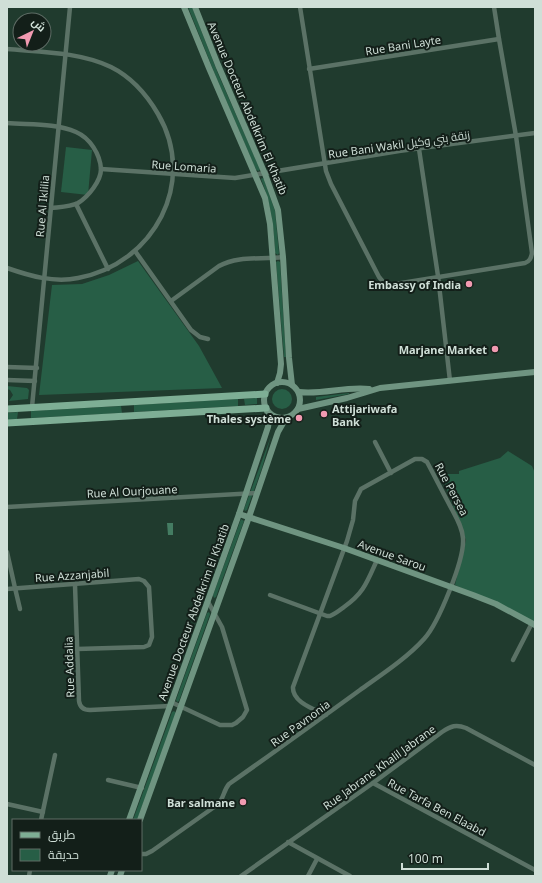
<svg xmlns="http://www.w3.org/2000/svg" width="542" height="883" viewBox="0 0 542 883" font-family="'Noto Sans',Cairo,sans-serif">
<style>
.green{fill:#275e46}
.water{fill:#447c62}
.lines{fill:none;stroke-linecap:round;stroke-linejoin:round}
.street{stroke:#5b7266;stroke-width:4.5}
.secondary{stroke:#6f9481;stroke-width:6}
.primary{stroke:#7eae95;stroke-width:7}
.poi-dot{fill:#f19ab1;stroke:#131f19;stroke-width:1.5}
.labels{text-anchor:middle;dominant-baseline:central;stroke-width:4;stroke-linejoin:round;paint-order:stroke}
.street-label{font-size:11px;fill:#cfdfd7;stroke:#131f19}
.poi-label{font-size:11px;font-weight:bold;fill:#cfdfd7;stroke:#131f19;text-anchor:end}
</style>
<rect width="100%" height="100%" fill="#203b2e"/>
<g class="green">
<path d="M 188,7 L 192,7 L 219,76 L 260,169 L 259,171 L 256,170 L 216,77 Z"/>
<path d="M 66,147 L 92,150 L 88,195 L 61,192 Z"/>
<path d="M 262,178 L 264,179 L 275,211 L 279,253 L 278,255 L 275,253 C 274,227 271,204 261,179 Z"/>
<path d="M 138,261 L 199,346 L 222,388 L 39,395 L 52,285 L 82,284 L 109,275 Z"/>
<path d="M 278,261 L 280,262 L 286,357 L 284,357 L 276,262 Z"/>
<path d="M 7,386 L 27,388 L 29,390 L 28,399 L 9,401 L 13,395 L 10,390 L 7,389 Z"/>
<circle cx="282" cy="399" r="10"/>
<path d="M 349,393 L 349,394 L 316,400 L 316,397 Z"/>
<path d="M 257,398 L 257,404 L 245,405 L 244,399 Z"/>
<path d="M 238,399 L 238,406 L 134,412 L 134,405 Z"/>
<path d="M 121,406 L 122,413 L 31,418 L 31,411 Z"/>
<path d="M 18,412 L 17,419 L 7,420 L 7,413 Z"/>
<path d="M 271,436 L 262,468 L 247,510 L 245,511 L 244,509 Z"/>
<path d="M 508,451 L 532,466 L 535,473 L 535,623 L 455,585 L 466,540 L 441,474 L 459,474 L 459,471 L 500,458 Z"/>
<path d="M 241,519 L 244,521 L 216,597 L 214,598 L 213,595 Z"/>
<path d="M 209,612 L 210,614 L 179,701 L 177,702 L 176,700 L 207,613 Z"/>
<path d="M 174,711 L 176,713 L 137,820 L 133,820 L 172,712 Z"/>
</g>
<path class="water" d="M 167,523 L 173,523 L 173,535 L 168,535 Z"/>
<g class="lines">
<g class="street">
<path d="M 300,7 L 326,171 L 331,184 L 379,277 L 384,283 L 389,285 L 525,263 C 530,261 531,258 532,253 L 516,136 L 499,39 L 494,7"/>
<path d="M 7,49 C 41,52 80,52 111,67 C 131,77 147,95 158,114 C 198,182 154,264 78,278 C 54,283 30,276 7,268"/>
<path d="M 309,69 L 499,39"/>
<path d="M 7,123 C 29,125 55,123 76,132 C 90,138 100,154 101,169 C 101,181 88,197 78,203 C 70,207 59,207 51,208"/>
<path d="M 419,149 L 438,276 L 450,381"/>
<path d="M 101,169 L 235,178 L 399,151 L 535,133"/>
<path d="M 76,204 L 108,269"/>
<path d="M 135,251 L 191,330 L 200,337 L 208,339"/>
<path d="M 171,301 L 219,266 C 239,255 262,260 283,257"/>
<path d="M 7,367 L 37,368"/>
<path d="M 7,380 L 35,381"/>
<path d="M 32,407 L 70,7"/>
<path d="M 375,442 L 391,473"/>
<path d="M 7,507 L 257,493"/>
<path d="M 7,552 L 15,588 L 20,609"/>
<path d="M 75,585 L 79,701 C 80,708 84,710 90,710 L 170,706"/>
<path d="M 7,589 L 139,579 L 144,581 L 149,587 L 152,637 L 149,645 L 144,647 L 77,649"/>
<path d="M 270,595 L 327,616 L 330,616 C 335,614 340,610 344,607 C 364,593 367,582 377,560"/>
<path d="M 513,660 L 532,623"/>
<path d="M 171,702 L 220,725 L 232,725 L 236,723 L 243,717 L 247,710 L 222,627 L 207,600"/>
<path d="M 108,780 L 142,788"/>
<path d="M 373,783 L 535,870"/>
<path d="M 7,804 L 43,812"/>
<path d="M 41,820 L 55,755"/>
<path d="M 288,842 L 350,876"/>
<path d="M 141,854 L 146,854 L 152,851 L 217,805 C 224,799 223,791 229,784 C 273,753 316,722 360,690 C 381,675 407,658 424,639 C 438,624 465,559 463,538 C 462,525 454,514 448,502 C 441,489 434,475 427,462 L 422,459 L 415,459 L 361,489 L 355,501 L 353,520 L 347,541 L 293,687 C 292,702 314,709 326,715"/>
<path d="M 29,876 L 30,870"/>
<path d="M 241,876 L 373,783 L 442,732 C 451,726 456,724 466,728 L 535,765"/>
<path d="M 308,876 L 317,859"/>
</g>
<g class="secondary">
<path d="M 184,7 L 209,68 L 265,198 L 270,224 L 281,364 L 280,373 L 277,383"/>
<path d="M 195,7 L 218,65 L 265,174 L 278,210 L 283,257 L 289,358 L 292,385"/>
<circle cx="282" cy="400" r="18"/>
<path d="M 299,392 C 322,395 346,386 369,389"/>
<path d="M 298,409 L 347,398 L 380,388 L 535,372"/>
<path d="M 239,514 L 344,548 L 473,595 L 496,604 L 535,625"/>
<path d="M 129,820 L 239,514 L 268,427 L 269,421 L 267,410"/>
<path d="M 140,820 L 249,517 L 278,432 L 286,418"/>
<path d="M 110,876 L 112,870"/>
<path d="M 120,876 L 122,870"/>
</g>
<g class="primary">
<path d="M 7,409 L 265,394"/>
<path d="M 7,423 L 266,408"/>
</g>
</g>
<g class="poi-dot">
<circle cx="469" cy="284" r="4"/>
<circle cx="495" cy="349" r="4"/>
<circle cx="324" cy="414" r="4"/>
<circle cx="299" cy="418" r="4"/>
<circle cx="243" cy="802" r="4"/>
</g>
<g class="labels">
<g class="street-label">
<text transform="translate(403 45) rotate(-9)">Rue Bani Layte</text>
<text transform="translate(248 108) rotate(67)">Avenue Docteur Abdelkrim El Khatib</text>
<text transform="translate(399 144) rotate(-8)">Rue Bani Wakil زنقة بني وكيل</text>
<text transform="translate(184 166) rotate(4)">Rue Lomaria</text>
<text transform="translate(42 206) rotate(-85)">Rue Al Iklilia</text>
<text transform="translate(452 489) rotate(62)">Rue Persea</text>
<text transform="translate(132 491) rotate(-3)">Rue Al Ourjouane</text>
<text transform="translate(392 555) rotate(20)">Avenue Sarou</text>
<text transform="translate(72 575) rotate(-4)">Rue Azzanjabil</text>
<text transform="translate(193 612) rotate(-70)">Avenue Docteur Abdelkrim El Khatib</text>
<text transform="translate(69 667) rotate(-92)">Rue Addalia</text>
<text transform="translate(300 723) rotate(-36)">Rue Pavnonia</text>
<text transform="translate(379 767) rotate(-36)">Rue Jabrane Khalil Jabrane</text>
<text transform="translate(437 807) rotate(28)">Rue Tarfa Ben Elaabd</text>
</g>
<g class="poi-label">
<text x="461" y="284">Embassy of India</text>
<text x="487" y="349">Marjane Market</text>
<text x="332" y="408" text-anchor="start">Attijariwafa<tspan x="332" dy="13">Bank</tspan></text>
<text x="291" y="418">Thales système</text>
<text x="235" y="802">Bar salmane</text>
</g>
</g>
<rect width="542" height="883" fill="none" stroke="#cfdfd7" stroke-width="16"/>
<rect x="12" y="819" width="130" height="52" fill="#131f19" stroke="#5e6c65"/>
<rect x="20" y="832" width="20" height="6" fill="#7eae95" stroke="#5e6c65"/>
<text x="48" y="839" font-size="12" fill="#cfdfd7">طريق</text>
<rect x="20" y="849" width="20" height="12" fill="#275e46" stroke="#5e6c65"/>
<text x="48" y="859" font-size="12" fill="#cfdfd7">حديقة</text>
<g transform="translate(32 32) rotate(43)"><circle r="19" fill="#131f19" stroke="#5e6c65"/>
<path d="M0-3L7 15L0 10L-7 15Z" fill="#f19ab1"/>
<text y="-6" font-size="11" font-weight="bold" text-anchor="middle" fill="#cfdfd7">ش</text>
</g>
<path d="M402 863v6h86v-6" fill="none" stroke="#cfdfd7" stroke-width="2"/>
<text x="408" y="863" font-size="12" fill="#cfdfd7" stroke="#131f19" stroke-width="3" paint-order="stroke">100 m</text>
</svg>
